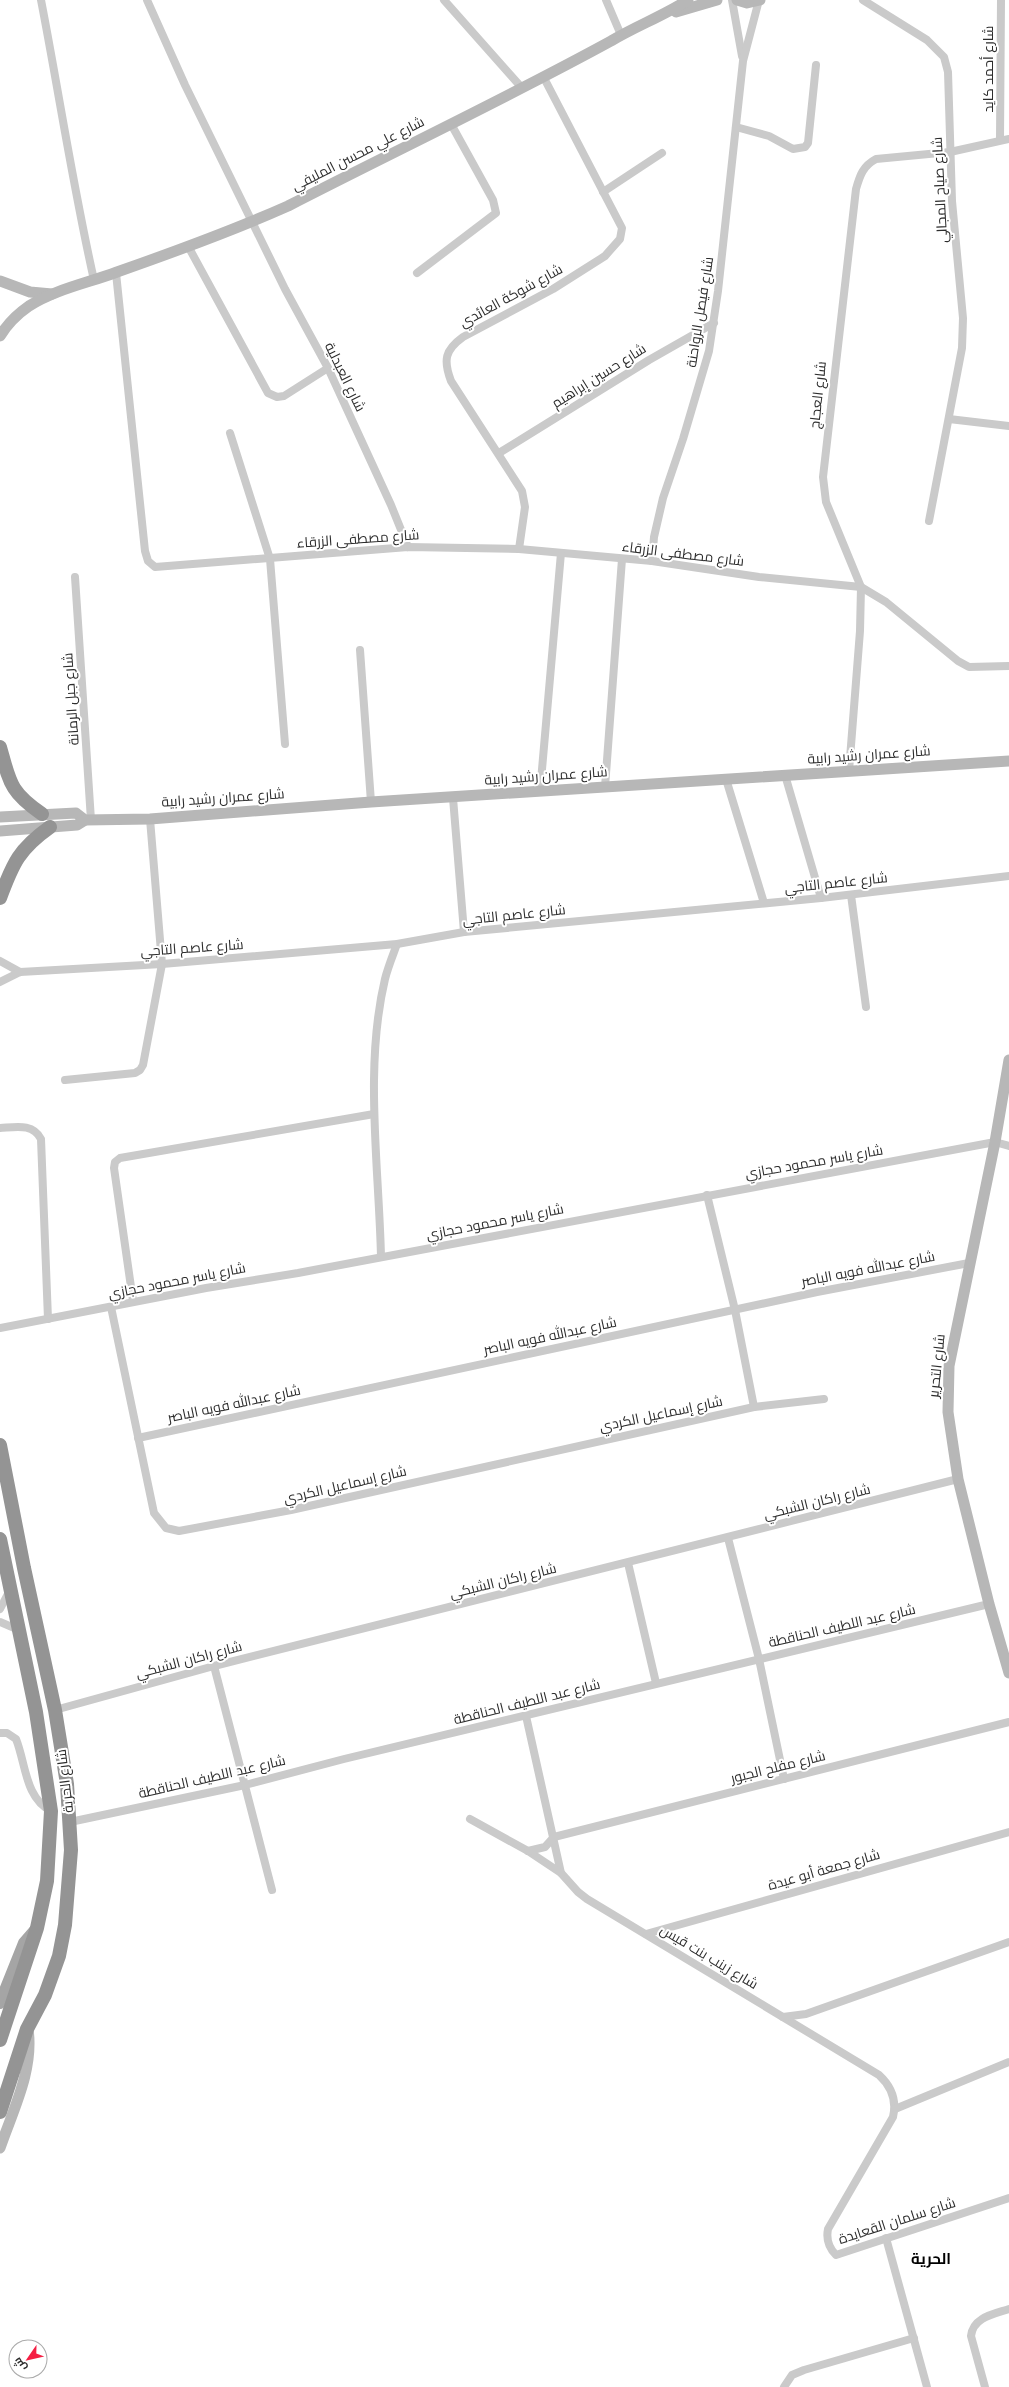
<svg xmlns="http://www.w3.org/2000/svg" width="1009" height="2387" viewBox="0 0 1009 2387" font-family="'Nunito Sans',Cairo,sans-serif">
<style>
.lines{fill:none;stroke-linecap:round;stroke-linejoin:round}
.street{stroke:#cacaca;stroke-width:8}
.secondary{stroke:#b7b7b7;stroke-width:11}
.primary{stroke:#a5a5a5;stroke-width:12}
.highway{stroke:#949494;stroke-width:14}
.labels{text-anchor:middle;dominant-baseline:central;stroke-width:4;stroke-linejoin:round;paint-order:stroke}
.street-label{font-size:14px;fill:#2d2d2d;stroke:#fff}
.neighbourhood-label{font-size:15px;font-weight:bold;fill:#000;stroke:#fff}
</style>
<rect width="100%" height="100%" fill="#fff"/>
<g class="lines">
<g class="street">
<path d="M 41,0 C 59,93 73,187 94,280"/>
<path d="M 147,0 L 185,85 L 285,289 L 328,368 L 391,505 L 408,547"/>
<path d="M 444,0 L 522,88"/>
<path d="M 606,0 L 621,35"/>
<path d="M 732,0 L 742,56"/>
<path d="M 863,0 L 927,40 L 944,57 L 948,72 L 952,201 L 963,318 L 962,348 L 929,521"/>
<path d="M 736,127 L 769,136 L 793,149 L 805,147 L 808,143 L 816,65"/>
<path d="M 1000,139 L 1001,0"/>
<path d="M 603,192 L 662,153"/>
<path d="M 188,246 L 268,393 L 277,397 L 284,396 L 328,368"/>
<path d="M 116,273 L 145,551 L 148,561 L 155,567 L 408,547 L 519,549 L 652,561 L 759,577 L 861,587 L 886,602 L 958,661 L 969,667 L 1009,666"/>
<path d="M 417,273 L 496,213 L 493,200 L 451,124"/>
<path d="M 949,419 L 1009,426"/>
<path d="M 230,433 L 270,559 L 285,744"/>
<path d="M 499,453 L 649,360 L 714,323"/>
<path d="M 519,549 L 525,507 L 522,491 L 451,381 C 443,360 445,350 463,337 L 553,289 L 605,256 L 620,239 L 622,228 L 544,78"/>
<path d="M 652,561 L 654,537 L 663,498 L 683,439 L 709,351 L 718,291 L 743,61 L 759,0"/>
<path d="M 75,577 L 91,820"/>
<path d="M 360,650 L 371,802"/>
<path d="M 849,771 L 860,631 L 861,587 L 826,502 L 823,477 L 856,189 C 860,175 863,166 876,159 L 950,152 L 1009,139"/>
<path d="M 785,775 L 821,898"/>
<path d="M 726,779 L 764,903"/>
<path d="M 605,787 L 622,559"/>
<path d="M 540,792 L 561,553"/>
<path d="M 453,798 L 464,932"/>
<path d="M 851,895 L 866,1007"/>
<path d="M 0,961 L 20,972"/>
<path d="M 0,982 L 20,972 L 162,964 L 397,944 L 464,932 L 821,898 L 1009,876"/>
<path d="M 65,1080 L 135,1073 L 140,1070 L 143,1065 L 162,964 L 150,819"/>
<path d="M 0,1128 C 16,1127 33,1123 41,1139 L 48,1319"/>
<path d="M 707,1195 L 735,1310 L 754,1407"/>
<path d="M 381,1257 C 379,1167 364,1067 385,979 C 388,967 393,955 397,944"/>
<path d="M 133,1301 L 114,1168 L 115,1162 L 120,1158 L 374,1114"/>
<path d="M 111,1307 L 154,1513 L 166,1528 L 179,1531 L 291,1510 L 754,1407 L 824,1399"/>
<path d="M 0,1328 L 206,1288 L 298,1273 L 995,1142 L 1009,1146"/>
<path d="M 138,1438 L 817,1292 L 969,1263"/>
<path d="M 728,1538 L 759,1659 L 784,1779"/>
<path d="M 628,1563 L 656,1683"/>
<path d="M 0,1609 L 10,1590"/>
<path d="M 0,1622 L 19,1630"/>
<path d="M 214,1666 L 272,1890"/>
<path d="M 55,1710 L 214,1666 L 958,1479"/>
<path d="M 526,1716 L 561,1873 L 578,1892 L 587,1899 L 879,2075 C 892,2087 897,2100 893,2117 L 828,2229 C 826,2239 828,2247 836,2255 L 1009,2198"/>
<path d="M 0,1733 L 7,1733 L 16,1739 C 26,1764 25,1798 51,1811"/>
<path d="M 470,1819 L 528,1851 L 561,1873"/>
<path d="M 70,1822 L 245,1785 L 344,1759 L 989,1604"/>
<path d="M 528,1851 L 545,1847 L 554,1837 L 1009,1722"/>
<path d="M 646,1934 L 1009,1832"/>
<path d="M 783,2017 L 806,2014 L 1009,1942"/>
<path d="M 895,2109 L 1009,2062"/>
<path d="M 886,2238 L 927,2387"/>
<path d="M 784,2387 L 792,2375 L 804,2370 L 914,2338"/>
<path d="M 985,2387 L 971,2336 C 973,2317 994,2314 1009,2309"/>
</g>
<g class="secondary">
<path d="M 737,0 L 747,3 L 760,0"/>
<path d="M 676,12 L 717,0"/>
<path d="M 0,281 L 30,292 L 52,294"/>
<path d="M 0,336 C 8,323 16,315 29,306 C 56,289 88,283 117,272 C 174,252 232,231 288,206 C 395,151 505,99 611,41 C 636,26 663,16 688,0"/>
<path d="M 0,817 L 76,813 L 85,820 L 150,819 L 371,802 L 1009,761"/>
<path d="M 0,831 L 77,825 L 85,820"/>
<path d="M 1009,1060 L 995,1142 L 949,1366 L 948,1412 L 958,1479 L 989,1604 L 1009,1673"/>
<path d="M 0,2148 C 13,2110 34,2070 28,2029"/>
</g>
<path class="primary" d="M 0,2003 L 24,1943 L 37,1928"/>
<g class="highway">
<path d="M 0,747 C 10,783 10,792 42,814"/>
<path d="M 0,898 C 13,863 19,849 50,827"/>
<path d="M 0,1445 L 24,1568 L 55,1710 L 67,1784 L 71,1850 L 65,1925 L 59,1956 L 45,1995 L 27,2029 L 0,2112"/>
<path d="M 0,1539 L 36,1712 L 51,1811 L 47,1881 L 37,1928 L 0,2040"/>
</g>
</g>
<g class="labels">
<g class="street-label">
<text transform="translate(988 69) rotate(-90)">شارع أحمد كايد</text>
<text transform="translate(358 154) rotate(-27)">شارع علي محسن المليفي</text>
<text transform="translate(940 190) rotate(-93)">شارع صياح المجالي</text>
<text transform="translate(511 296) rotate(-29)">شارع شوكة العائدي</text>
<text transform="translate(700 312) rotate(-81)">شارع فيصل الرواحنة</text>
<text transform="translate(599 376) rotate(-32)">شارع حسين إبراهيم</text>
<text transform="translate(345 377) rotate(64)">شارع العبدلية</text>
<text transform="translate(818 395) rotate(-84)">شارع العجاج</text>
<text transform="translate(358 539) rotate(-4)">شارع مصطفى الزرقاء</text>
<text transform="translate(683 554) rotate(7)">شارع مصطفى الزرقاء</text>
<text transform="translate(71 699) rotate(-94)">شارع جبل الرمانة</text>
<text transform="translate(869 755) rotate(-4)">شارع عمران رشيد رابية</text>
<text transform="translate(546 776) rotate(-4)">شارع عمران رشيد رابية</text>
<text transform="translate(223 798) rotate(-4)">شارع عمران رشيد رابية</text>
<text transform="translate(836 883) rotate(-6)">شارع عاصم التاجي</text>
<text transform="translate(514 915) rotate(-6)">شارع عاصم التاجي</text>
<text transform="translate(192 948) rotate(-4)">شارع عاصم التاجي</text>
<text transform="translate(814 1162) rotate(-10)">شارع ياسر محمود حجازي</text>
<text transform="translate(495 1222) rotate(-11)">شارع ياسر محمود حجازي</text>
<text transform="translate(868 1269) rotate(-11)">شارع عبدالله فويه الباصر</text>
<text transform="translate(177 1281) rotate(-11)">شارع ياسر محمود حجازي</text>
<text transform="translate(550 1336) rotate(-12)">شارع عبدالله فويه الباصر</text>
<text transform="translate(937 1366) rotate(-84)">شارع التحرير</text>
<text transform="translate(234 1404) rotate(-12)">شارع عبدالله فويه الباصر</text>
<text transform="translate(661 1414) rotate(-12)">شارع إسماعيل الكردي</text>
<text transform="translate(345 1485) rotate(-13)">شارع إسماعيل الكردي</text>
<text transform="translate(817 1502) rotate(-14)">شارع راكان الشبكي</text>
<text transform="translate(503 1581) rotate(-14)">شارع راكان الشبكي</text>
<text transform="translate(842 1626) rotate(-13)">شارع عبد اللطيف الحناقطة</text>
<text transform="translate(189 1660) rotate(-15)">شارع راكان الشبكي</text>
<text transform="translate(527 1702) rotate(-14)">شارع عبد اللطيف الحناقطة</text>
<text transform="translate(778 1767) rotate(-14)">شارع مفلح الجبور</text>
<text transform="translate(212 1777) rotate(-13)">شارع عبد اللطيف الحناقطة</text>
<text transform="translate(65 1781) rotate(-97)">شارع الحرية</text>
<text transform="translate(824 1870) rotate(-16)">شارع جمعة أبو عيدة</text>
<text transform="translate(709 1957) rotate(31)">شارع زينب بنت قيس</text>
<text transform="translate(897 2221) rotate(-18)">شارع سلمان القعايدة</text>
</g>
<g class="neighbourhood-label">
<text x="931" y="2259">الحرية</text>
</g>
</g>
<g transform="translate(28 2359) rotate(236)"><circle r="19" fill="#ffffff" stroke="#ababab"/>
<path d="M0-3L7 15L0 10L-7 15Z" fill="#f51e43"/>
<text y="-6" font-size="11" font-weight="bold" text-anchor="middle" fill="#2d2d2d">ش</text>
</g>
</svg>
